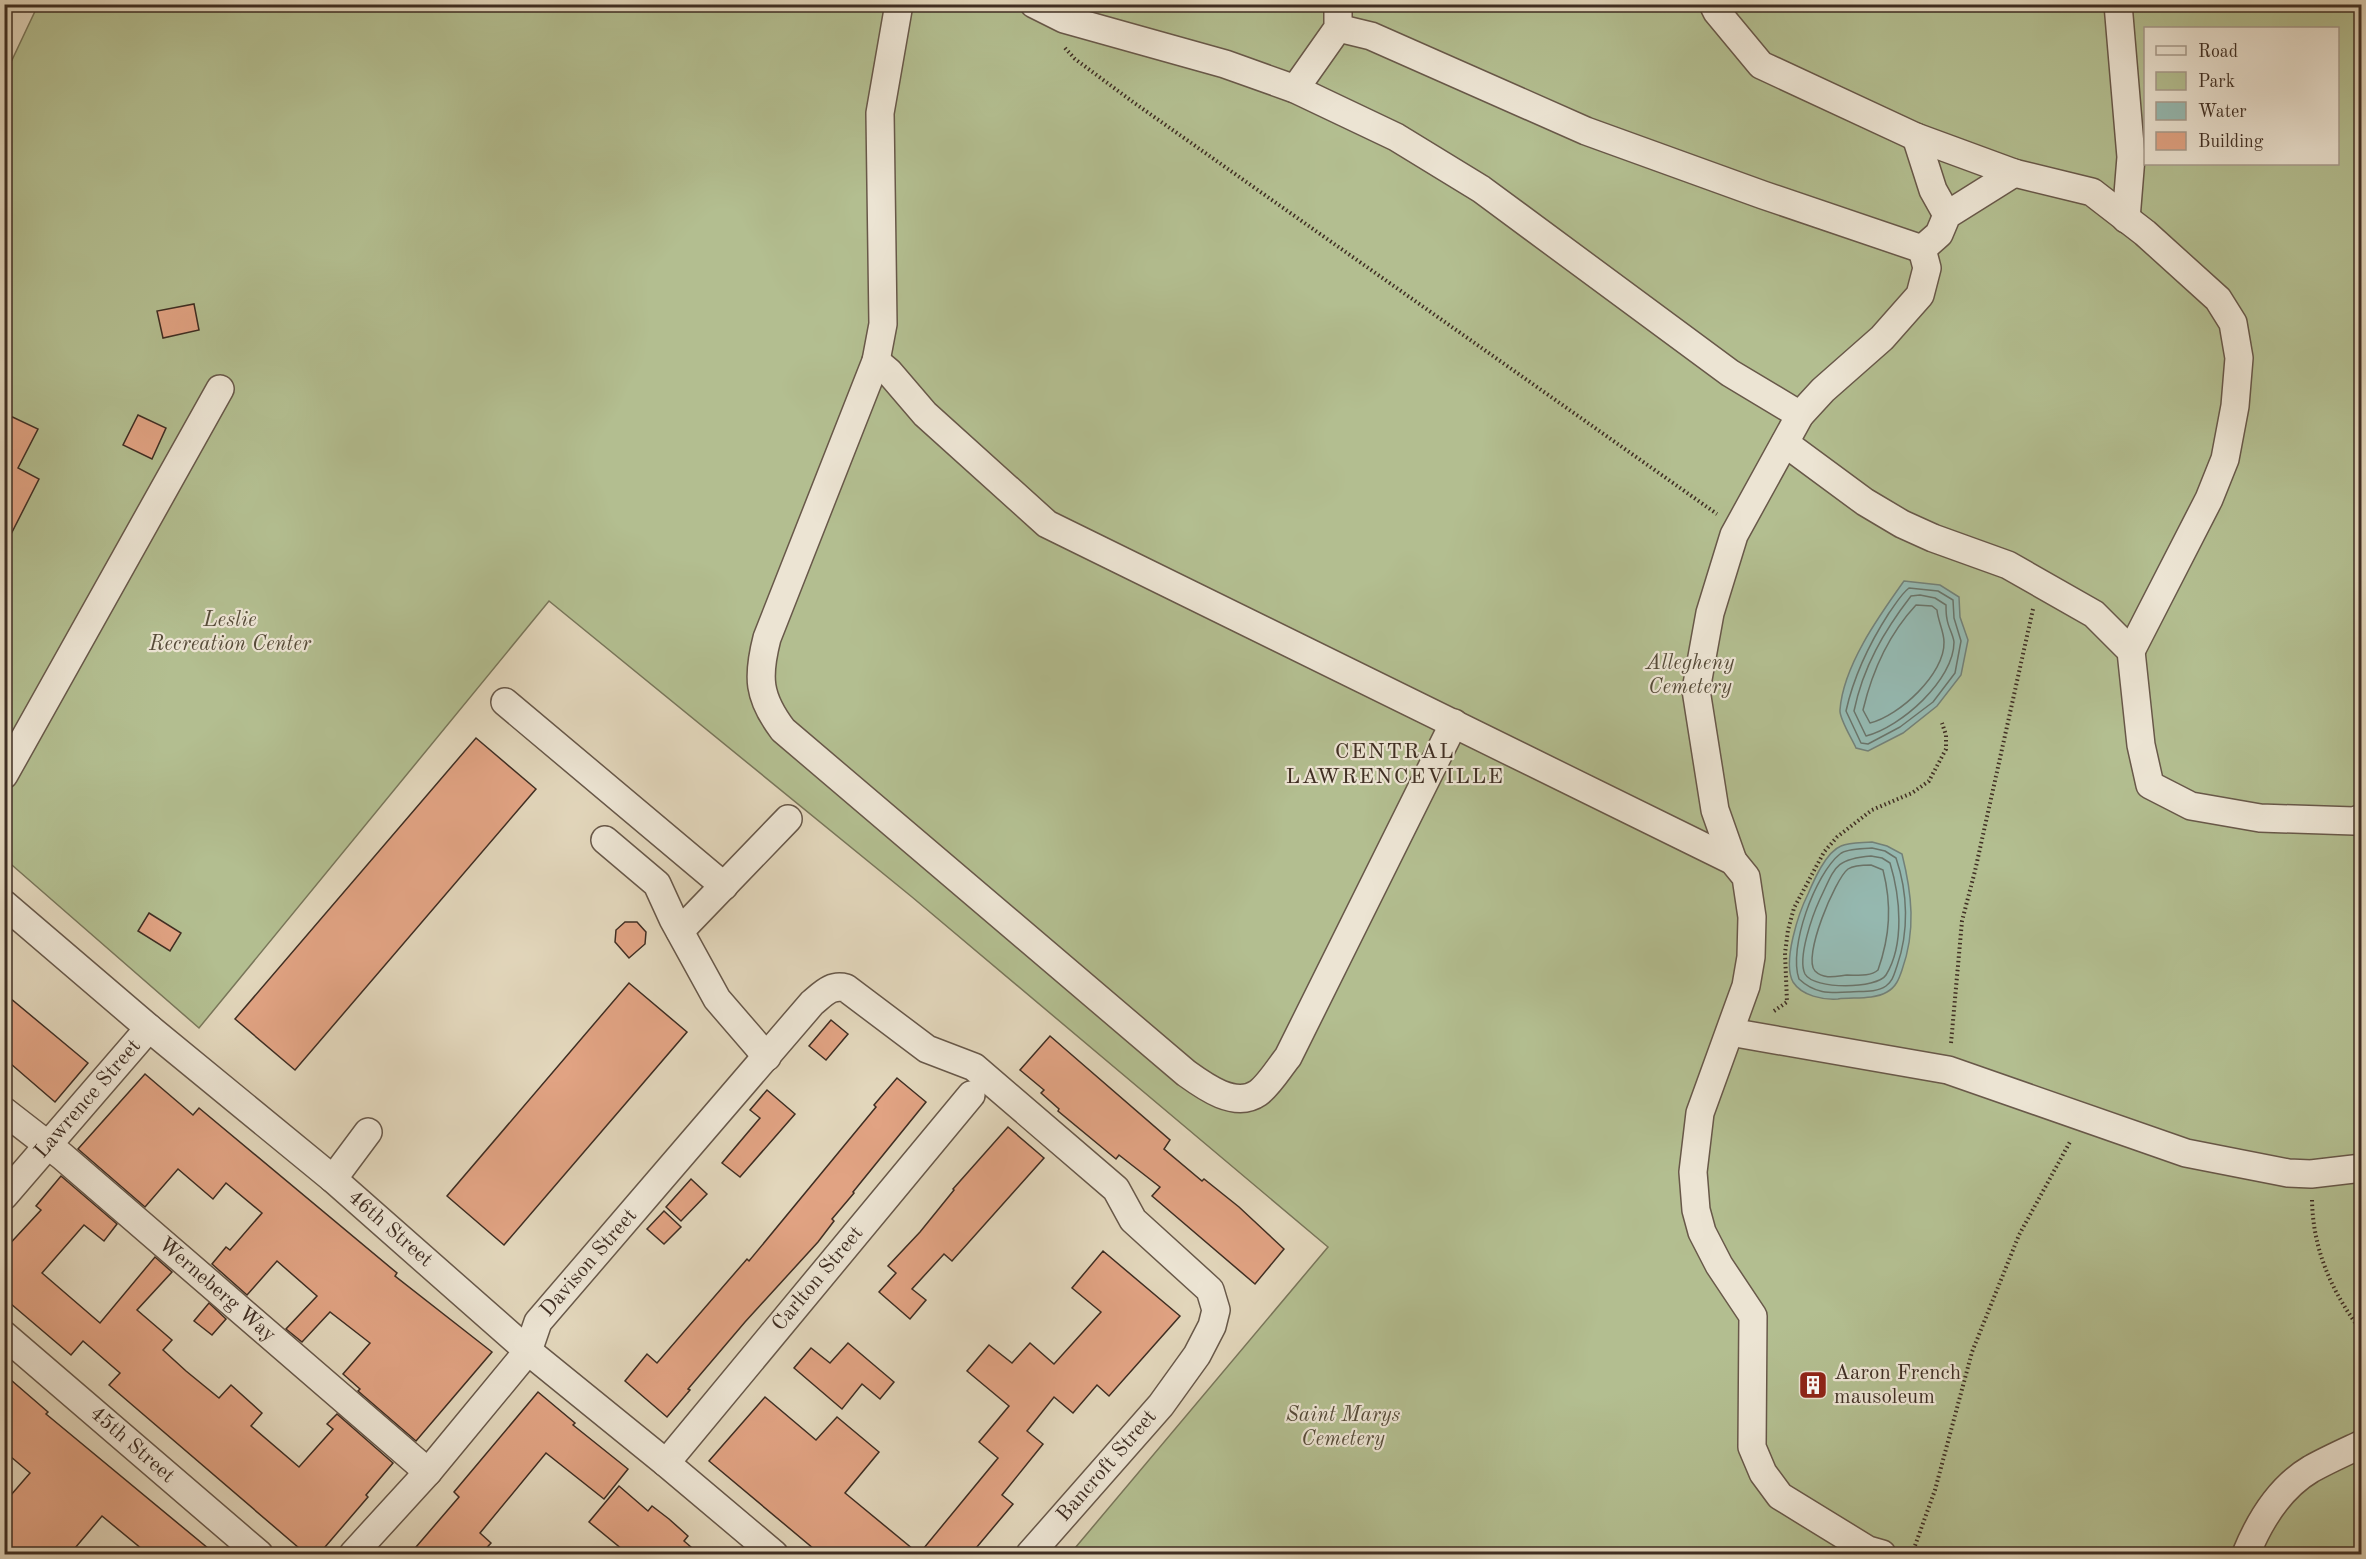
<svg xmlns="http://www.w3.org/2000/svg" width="2366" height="1559" viewBox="0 0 2366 1559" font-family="'Old Standard TT',serif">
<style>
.green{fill:#b3be90;stroke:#79765a;stroke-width:1.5;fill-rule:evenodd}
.water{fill:#95b9b1;stroke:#738178;stroke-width:1.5}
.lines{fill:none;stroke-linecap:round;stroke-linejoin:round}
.shore{stroke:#6a746a;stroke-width:1.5}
.building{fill:#e1a383;stroke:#3f2e23;stroke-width:1.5}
.minor-casing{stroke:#685849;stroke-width:30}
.path{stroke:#3f2e23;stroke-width:4;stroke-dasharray:1.5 3;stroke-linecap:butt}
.minor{stroke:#ece4d3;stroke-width:27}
.labels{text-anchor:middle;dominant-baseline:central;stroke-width:4.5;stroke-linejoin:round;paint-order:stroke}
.park-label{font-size:21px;font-style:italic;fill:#564b39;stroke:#ece4d3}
.street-label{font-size:21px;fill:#3f2e23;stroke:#ece4d3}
.poi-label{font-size:21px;fill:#3f2e23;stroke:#ece4d3;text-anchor:start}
.neighbourhood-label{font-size:22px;letter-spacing:1.5px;fill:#3f2e23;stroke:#ece4d3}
</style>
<rect width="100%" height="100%" fill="#e2d6bb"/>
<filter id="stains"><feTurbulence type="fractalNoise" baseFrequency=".00333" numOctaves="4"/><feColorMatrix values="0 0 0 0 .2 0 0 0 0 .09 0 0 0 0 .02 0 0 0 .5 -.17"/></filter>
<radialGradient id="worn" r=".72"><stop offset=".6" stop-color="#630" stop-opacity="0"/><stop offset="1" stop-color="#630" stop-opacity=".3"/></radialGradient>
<path class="green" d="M 38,5 L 2361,5 L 2361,1554 L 1070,1554 L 1328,1247 L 912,897 L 549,601 L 199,1028 L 5,859 L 4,77 ZM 2146,28 L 2338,28 L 2338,164 L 2146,164 Z"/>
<g class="water">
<path d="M 1904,581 L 1940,585 L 1959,597 L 1960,617 L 1968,640 L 1961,675 L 1937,706 L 1903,733 L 1868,751 L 1856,748 C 1852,739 1839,718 1840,710 C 1843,666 1879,616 1904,581 Z"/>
<path d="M 1872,842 L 1887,846 L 1902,854 C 1912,894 1916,931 1902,970 C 1899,979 1896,987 1887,992 C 1873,1000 1854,997 1838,999 C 1823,1000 1802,996 1793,982 C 1782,962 1799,912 1808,894 C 1814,880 1826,852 1841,846 C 1850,842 1862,843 1872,842 Z"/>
</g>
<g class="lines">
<g class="shore">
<path d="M 1909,588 L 1938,591 L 1953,600 L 1954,618 L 1961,641 L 1955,673 L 1933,702 L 1900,727 L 1868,744 L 1861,743 L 1846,711 C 1854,675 1869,644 1889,613 C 1895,605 1901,594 1909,588 Z"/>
<path d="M 1920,595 L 1935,598 L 1946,605 C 1946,610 1946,615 1947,619 C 1948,627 1953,634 1954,642 C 1954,680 1901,727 1866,736 L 1854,711 C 1863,667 1884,631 1911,596 Z"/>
<path d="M 1916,605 L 1932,606 L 1937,610 C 1938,621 1944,632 1944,642 C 1945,674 1899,716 1870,723 L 1863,710 C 1872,672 1889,634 1916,605 Z"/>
<path d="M 1872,848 L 1885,851 L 1896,858 C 1908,893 1909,932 1897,966 C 1894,974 1893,981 1886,986 C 1876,993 1861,991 1850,992 C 1829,993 1815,994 1799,979 C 1788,948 1815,874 1840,854 C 1847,848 1863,849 1872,848 Z"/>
<path d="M 1871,856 L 1882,858 L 1890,863 C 1900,896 1905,944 1886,975 C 1877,989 1814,990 1805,974 C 1797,958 1813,914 1820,899 C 1835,868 1834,859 1871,856 Z"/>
<path d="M 1871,865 L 1883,870 C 1892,905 1890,936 1878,970 C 1870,977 1857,975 1847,975 C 1837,976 1824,980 1815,971 C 1802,958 1835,879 1848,869 C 1854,865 1864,865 1871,865 Z"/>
</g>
</g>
<g class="building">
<path d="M 194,304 L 199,330 L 163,338 L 157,311 Z"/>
<path d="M 4,413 L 38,429 L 18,468 L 39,479 L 4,548 Z"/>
<path d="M 138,415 L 166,428 L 152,459 L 123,445 Z"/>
<path d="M 476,738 L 536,789 L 295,1070 L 235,1019 Z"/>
<path d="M 149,913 L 181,933 L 170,951 L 138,931 Z"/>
<path d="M 625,922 L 637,922 L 646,932 L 645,944 L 629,958 L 615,942 L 616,930 Z"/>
<path d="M 629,983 L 687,1032 L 504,1245 L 447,1196 Z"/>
<path d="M 4,993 L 88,1063 L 55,1102 L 4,1058 Z"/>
<path d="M 831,1020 L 848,1034 L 826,1060 L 809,1046 Z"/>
<path d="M 1050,1036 L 1170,1140 L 1164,1149 L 1202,1181 L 1204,1179 L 1239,1207 L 1284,1249 L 1255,1284 L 1152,1196 L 1160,1187 L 1119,1155 L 1116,1159 L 1058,1111 L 1059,1109 L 1041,1093 L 1044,1090 L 1020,1070 Z"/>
<path d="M 145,1074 L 193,1115 L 199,1108 L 397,1273 L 395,1276 L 492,1352 L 416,1441 L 358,1391 L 360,1389 L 343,1374 L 370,1343 L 330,1312 L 302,1342 L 286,1329 L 317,1296 L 277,1261 L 247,1295 L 212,1264 L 226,1247 L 230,1250 L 262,1213 L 226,1183 L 213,1199 L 178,1169 L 145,1207 L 78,1149 Z"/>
<path d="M 897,1078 L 926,1102 L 853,1192 L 854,1193 L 832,1219 L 834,1221 L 818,1242 L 745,1322 L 688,1389 L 690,1390 L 667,1417 L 625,1381 L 647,1354 L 657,1363 L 747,1259 L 749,1261 L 876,1107 L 874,1105 Z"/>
<path d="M 767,1090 L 795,1114 L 740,1177 L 722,1163 L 760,1118 L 750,1110 Z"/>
<path d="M 1008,1127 L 1044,1158 L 952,1261 L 944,1254 L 912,1289 L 926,1300 L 910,1319 L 879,1292 L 896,1273 L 888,1266 L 920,1232 L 954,1190 L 953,1189 Z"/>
<path d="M 61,1176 L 117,1224 L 104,1241 L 84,1225 L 42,1273 L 100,1323 L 155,1257 L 172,1272 L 137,1310 L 172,1340 L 163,1350 L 186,1371 L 219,1398 L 231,1385 L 262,1413 L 251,1426 L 299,1467 L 333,1429 L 327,1424 L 337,1414 L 393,1463 L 366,1495 L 368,1497 L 319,1554 L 306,1554 L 109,1385 L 120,1373 L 83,1341 L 71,1355 L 4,1298 L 4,1250 L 41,1210 L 36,1206 Z"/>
<path d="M 691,1179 L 707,1194 L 681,1221 L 666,1207 Z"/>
<path d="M 664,1211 L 681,1227 L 664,1244 L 647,1229 Z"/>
<path d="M 1103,1251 L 1180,1316 L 1109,1396 L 1097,1385 L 1073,1413 L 1054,1397 L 1027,1431 L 1043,1444 L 1002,1495 L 1013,1504 L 971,1554 L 820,1554 L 709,1461 L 765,1397 L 816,1440 L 837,1417 L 879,1452 L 845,1493 L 919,1554 L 998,1458 L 979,1442 L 1009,1406 L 967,1371 L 989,1345 L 1012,1363 L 1030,1343 L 1054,1364 L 1101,1312 L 1072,1288 Z"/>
<path d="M 209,1303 L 226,1319 L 212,1335 L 194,1321 Z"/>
<path d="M 848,1343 L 894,1382 L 880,1399 L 862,1384 L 842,1409 L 794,1368 L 811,1348 L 830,1363 Z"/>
<path d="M 4,1374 L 48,1412 L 46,1414 L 215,1554 L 148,1554 L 102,1516 L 70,1554 L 4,1554 L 4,1503 L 30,1473 L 4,1451 Z"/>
<path d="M 538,1392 L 575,1423 L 573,1425 L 628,1469 L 604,1499 L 546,1453 L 480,1533 L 491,1543 L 481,1554 L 410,1554 L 459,1497 L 454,1492 Z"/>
<path d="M 619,1486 L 648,1511 L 652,1506 L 669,1519 L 688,1536 L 684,1541 L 699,1554 L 628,1554 L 589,1522 Z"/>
</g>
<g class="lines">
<g class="minor-casing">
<g id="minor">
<path d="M 899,4 L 880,113 L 883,324 L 876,361 L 767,638 C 757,677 758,697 783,730 L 1186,1073 C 1204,1086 1235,1109 1258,1093 C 1269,1085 1279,1068 1288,1057 L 1454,723"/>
<path d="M 1034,4 L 1064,19 L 1225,64 L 1295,89 L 1396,137 L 1481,189 L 1730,373 L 1800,415"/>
<path d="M 1713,4 L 1717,12 L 1761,65 L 1916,137 L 2014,173 L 2092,192 L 2145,233 L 2218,299 L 2233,323 L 2239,358 L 2235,406 L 2225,459 L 2209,499 L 2131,651"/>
<path d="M 2118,4 L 2131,157 L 2126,219"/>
<path d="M 1338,28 L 1371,36 L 1586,131 L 1763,195 L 1922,249 L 1939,234 L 1947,215 L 2014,173"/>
<path d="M 1295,89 L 1338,28 L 1338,4"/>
<path d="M 1916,137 L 1933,190 L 1947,215"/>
<path d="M 876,361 L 889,372 L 925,414 L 1047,524 L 1733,861 L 1746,877 L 1752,917 L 1751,957 L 1746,986 L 1700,1113 L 1693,1172 L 1696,1210 L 1702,1232 L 1719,1265 L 1753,1316 L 1752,1447 L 1763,1473 L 1780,1496 L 1868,1550 L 1882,1554"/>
<path d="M 1785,443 L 1865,502 L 1902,524 L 1933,538 L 2008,565 L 2094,614 L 2131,651 L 2141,745 L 2150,785 L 2191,806 L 2260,818 L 2354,821 L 2362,818"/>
<path d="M 505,702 L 724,886"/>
<path d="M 4,775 L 220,389"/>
<path d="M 605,840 L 657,884 L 673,919 L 717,999 L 767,1057"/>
<path d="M 1733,861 L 1715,810 L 1696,690 L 1710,613 L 1734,535 L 1800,415 L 1823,390 L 1882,338 L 1920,295 L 1927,268 L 1922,249"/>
<path d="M 4,904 L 149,1028 L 333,1179 L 528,1351 L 666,1463 L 774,1554"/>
<path d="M 680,931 L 788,819"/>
<path d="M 1730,1032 L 1948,1070 L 2186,1153 L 2288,1173 L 2311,1174 L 2362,1168"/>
<path d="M 4,1111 L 62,1156 L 428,1472"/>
<path d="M 333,1179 L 368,1132"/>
<path d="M 4,1196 L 149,1028"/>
<path d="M 4,1335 L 259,1554"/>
<path d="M 666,1463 L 971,1095"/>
<path d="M 353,1554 L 428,1472 L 528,1351 L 538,1322 L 812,1003 C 823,994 831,984 846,988 L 927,1049 L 974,1067 L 1116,1189 L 1133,1220 L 1210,1290 L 1216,1310 L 1212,1326 L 1197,1355 L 1161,1405 L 1030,1554"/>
<path d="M 2246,1554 C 2259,1522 2279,1488 2311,1469 C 2327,1460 2345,1452 2362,1444"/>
</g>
</g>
<g class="path">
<path d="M 1065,48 L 1075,59 L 1133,102 L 1717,514"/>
<path d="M 1774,1011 L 1787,1002 L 1785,953 L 1788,930 L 1794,908 L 1824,852 L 1837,837 L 1872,810 L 1912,793 L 1929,781 L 1946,749 L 1946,735 L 1942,723"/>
<path d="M 1951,1043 L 1962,921 L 1975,871 L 2033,609"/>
<path d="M 2312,1200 C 2313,1251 2332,1292 2362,1332"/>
<path d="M 1912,1554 L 1935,1490 L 1972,1352 L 2019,1235 L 2071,1140"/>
</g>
<use href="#minor" class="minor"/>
</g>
<defs>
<g id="building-square" transform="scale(1.5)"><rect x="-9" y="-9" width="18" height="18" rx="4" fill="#8f2418" stroke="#ece4d3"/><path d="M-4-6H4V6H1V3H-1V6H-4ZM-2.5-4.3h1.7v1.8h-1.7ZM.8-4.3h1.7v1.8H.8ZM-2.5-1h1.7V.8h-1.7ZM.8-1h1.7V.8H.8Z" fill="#fff"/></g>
</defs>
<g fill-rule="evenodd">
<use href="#building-square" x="1813" y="1385"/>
</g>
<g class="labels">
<g class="park-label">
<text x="230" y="620">Leslie<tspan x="230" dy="24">Recreation Center</tspan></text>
<text x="1690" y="663">Allegheny<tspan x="1690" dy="24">Cemetery</tspan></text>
<text x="1343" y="1415">Saint Marys<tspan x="1343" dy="24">Cemetery</tspan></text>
</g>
<g class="street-label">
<text transform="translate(88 1099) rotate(-49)">Lawrence Street</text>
<text transform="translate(390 1229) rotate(41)">46th Street</text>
<text transform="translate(589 1263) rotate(-49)">Davison Street</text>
<text transform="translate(818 1279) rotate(-50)">Carlton Street</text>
<text transform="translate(217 1290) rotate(41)">Werneberg Way</text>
<text transform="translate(132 1445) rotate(41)">45th Street</text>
<text transform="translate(1107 1466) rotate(-49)">Bancroft Street</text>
</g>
<g class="poi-label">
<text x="1834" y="1373">Aaron French<tspan x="1834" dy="24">mausoleum</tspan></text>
</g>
<g class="neighbourhood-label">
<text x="1395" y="752">CENTRAL<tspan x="1395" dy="25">LAWRENCEVILLE</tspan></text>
</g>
</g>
<rect width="2366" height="1559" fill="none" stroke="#e2d6bb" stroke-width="24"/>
<rect x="6" y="6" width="2354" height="1547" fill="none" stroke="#3f2e23" stroke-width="3"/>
<rect x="12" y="12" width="2342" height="1535" fill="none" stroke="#3f2e23" stroke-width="1.5"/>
<rect x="2144" y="27" width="195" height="138" fill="#ece4d3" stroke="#a79b8d" stroke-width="1.5"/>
<rect x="2156" y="46" width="30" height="9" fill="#ece4d3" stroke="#a79b8d" stroke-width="1.5"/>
<text x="2198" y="57" font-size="18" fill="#3f2e23">Road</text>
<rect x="2156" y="72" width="30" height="18" fill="#b3be90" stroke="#a79b8d" stroke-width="1.5"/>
<text x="2198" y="87" font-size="18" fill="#3f2e23">Park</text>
<rect x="2156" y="102" width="30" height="18" fill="#95b9b1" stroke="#a79b8d" stroke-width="1.5"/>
<text x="2198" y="117" font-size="18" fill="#3f2e23">Water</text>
<rect x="2156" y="132" width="30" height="18" fill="#e1a383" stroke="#a79b8d" stroke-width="1.5"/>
<text x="2198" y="147" font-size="18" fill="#3f2e23">Building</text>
<rect width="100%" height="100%" filter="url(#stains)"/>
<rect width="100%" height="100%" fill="url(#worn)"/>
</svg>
